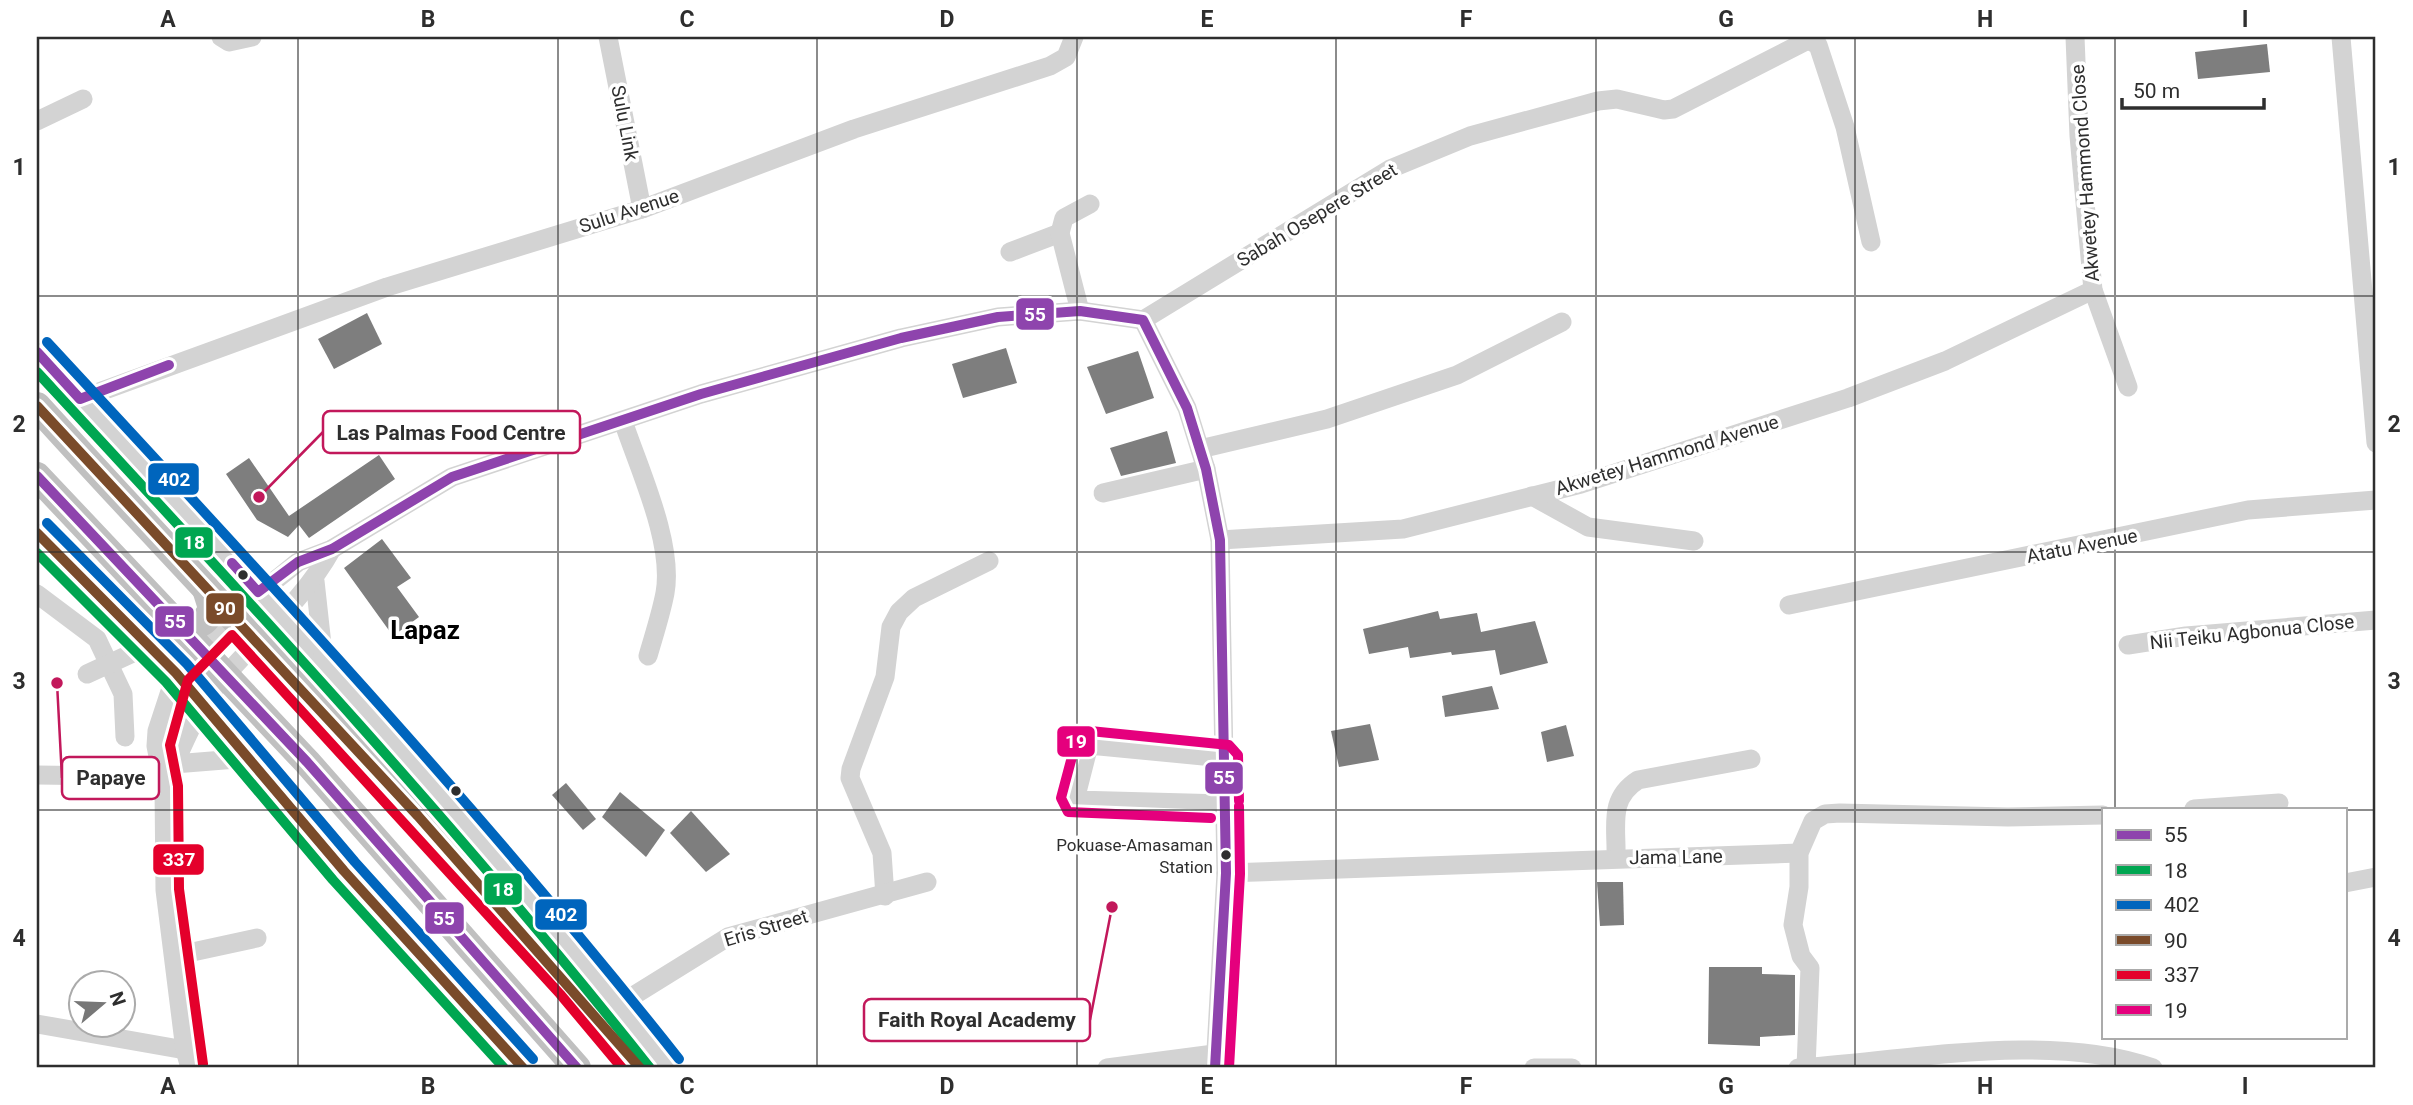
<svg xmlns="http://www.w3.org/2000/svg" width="2413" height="1105" viewBox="0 0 2413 1105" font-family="Roboto,sans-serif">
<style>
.building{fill:#7e7e7e}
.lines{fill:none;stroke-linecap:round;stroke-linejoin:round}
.minor{stroke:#d3d3d3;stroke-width:19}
.highway{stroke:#c0c0c0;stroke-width:28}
.bus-1-casing{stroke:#fff;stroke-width:16}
.bus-2-casing{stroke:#fff;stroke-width:16}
.bus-3-casing{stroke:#fff;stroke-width:16}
.bus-4-casing{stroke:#fff;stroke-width:16}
.bus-5-casing{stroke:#fff;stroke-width:16}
.bus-6-casing{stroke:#fff;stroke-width:16}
.bus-1{stroke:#8e44ad;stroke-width:10}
.bus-2{stroke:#00a651;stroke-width:10}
.bus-3{stroke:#0065bd;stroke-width:10}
.bus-4{stroke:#7a4b2a;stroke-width:10}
.bus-5{stroke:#e4002b;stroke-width:10}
.bus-6{stroke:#e5007d;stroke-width:10}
.grid{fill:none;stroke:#2e2e2e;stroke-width:2;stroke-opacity:0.55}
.bus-dot{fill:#2e2e2e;stroke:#fff;stroke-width:2.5}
.labels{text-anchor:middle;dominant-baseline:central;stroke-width:7;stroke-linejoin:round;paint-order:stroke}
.bus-label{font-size:17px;fill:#2e2e2e;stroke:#fff;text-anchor:end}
.street-label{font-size:19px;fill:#2e2e2e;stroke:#fff}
.district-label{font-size:26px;font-weight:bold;fill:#000;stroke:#fff}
.leader{fill:none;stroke:#c2185b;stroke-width:2.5}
.callout-dot{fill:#c2185b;stroke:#fff;stroke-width:2.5}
.callout{fill:#fff;stroke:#c2185b;stroke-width:2.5}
.callout-label{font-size:21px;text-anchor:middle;font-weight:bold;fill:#2e2e2e}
.line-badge{stroke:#fff;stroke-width:2.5}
.badge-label{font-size:19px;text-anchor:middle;font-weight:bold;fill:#fff}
.neatline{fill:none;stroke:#2e2e2e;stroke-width:2.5}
.grid-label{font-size:23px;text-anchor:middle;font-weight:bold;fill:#2e2e2e}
</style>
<rect width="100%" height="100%" fill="#fff"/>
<g class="building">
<path d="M 2267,44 L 2270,72 L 2198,79 L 2195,52 Z"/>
<path d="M 367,313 L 382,344 L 334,369 L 318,339 Z"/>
<path d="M 1006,348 L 1017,383 L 963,398 L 952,364 Z"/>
<path d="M 1138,351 L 1154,398 L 1106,414 L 1087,367 Z"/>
<path d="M 1167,431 L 1176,463 L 1121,476 L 1110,448 Z"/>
<path d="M 379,455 L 395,479 L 309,538 L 299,525 L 288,537 L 257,520 L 226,474 L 249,458 L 289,516 Z"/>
<path d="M 382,539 L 411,578 L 397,587 L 419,617 L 393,636 L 344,568 Z"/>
<path d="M 1438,611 L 1440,619 L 1477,613 L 1481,632 L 1535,621 L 1548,663 L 1500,675 L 1495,650 L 1452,655 L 1451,652 L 1410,658 L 1408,647 L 1369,654 L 1363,629 Z"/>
<path d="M 1492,686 L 1499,709 L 1445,717 L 1442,696 Z"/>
<path d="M 1370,724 L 1379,760 L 1339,767 L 1331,731 Z"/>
<path d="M 1566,725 L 1574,756 L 1547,762 L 1541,732 Z"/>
<path d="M 566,783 L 596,819 L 583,830 L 552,795 Z"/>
<path d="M 620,792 L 665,830 L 646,857 L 602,817 Z"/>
<path d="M 691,811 L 730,854 L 706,872 L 670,833 Z"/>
<path d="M 1597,882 L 1623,882 L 1624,925 L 1600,926 Z"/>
<path d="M 1709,967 L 1762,967 L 1762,974 L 1795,975 L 1795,1035 L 1760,1037 L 1760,1046 L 1708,1044 Z"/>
</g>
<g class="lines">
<g class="minor">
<path d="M 221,37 L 229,42 L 252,37"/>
<path d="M 608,37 L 642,209"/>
<path d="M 2075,37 L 2079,136 L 2093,290 L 2128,387"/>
<path d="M 2341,37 L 2376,443"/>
<path d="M 37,121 L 83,99"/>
<path d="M 1010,252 L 1060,233"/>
<path d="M 1080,311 L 1060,233 L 1064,218 L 1090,204"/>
<path d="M 1143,320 L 1390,169 L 1470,136 L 1598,101 L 1617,99 L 1664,110 L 1673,109 L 1808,40 L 1818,45 L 1845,127 L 1871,242"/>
<path d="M 1143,320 L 1187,408 L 1206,469 L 1220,540 L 1226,873 L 1215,1068"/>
<path d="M 37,352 L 304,640 L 577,953 L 668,1068"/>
<path d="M 80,399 L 387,287 L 642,209 L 854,129 L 1050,66 L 1066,57 L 1074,37"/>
<path d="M 623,421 C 639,469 674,543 665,593 C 661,614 654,635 648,656"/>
<path d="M 1200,449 L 1327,419 L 1457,375 L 1562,322"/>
<path d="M 1103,493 L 1206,469"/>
<path d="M 1532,496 L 1588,527 L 1694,541"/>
<path d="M 37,533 L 176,673 L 344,871 L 523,1068"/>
<path d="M 1220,540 L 1403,529 L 1581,484 L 1848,398 L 1945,361 L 2093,290"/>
<path d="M 315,581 L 324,663"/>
<path d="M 37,594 L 97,639 L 123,694 L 125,737"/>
<path d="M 1789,605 L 2248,510 L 2376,500"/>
<path d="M 2128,645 L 2186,636 L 2376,620"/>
<path d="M 87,674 L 150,645"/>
<path d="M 1224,758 L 1089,745 L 1075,800 L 1225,804"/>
<path d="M 37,775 L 110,776 L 174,764 L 249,758"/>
<path d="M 164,787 C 183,747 196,708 226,675 C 263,633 305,598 332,549"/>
<path d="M 2194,809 L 2279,803"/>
<path d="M 1616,857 C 1617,826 1608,799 1638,780 L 1751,759"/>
<path d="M 1226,873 L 1799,853"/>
<path d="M 2345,883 L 2376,877"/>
<path d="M 885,896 L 882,853 L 850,778 L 851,769 L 885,677 L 891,627 L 899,612 L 914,598 L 989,561"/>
<path d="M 174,956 L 257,938"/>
<path d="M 620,1004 L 728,937 L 927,882"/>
<path d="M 37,1024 L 185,1050"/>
<path d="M 190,1068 L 185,1050 L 165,890 L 164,787 L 156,746 L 157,731 L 176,673 L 232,615 L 298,562 L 332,549 L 452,477 L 701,394 L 901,338 L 998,317 L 1080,311 L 1143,320"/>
<path d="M 1107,1068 L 1214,1054"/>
<path d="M 1534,1068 L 1572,1068"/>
<path d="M 1798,1068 C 1906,1061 2050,1031 2153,1068"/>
<path d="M 1806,1068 L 1810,968 L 1801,956 L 1793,925 L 1799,887 L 1799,853 L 1813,821 L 1825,814 L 1840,813 L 2008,817 L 2103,815"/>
</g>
<g class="highway">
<path d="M 37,406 C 237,627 449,839 640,1068"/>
<path d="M 37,476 L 307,762 L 577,1068"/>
<path d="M 173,622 C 190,630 206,626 212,608 L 206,589"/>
</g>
<g class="bus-1-casing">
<g id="bus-1">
<path d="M 37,352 L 80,399 L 169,365"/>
<path d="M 37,476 L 307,762 L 577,1068"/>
<path d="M 232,563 L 258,592 L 298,562 L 332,549 L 452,477 L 701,394 L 901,338 L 998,317 L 1080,311 L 1143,320 L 1187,408 L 1206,469 L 1220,540 L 1226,873 L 1215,1068"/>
</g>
</g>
<g class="bus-2-casing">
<g id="bus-2">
<path d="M 37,372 C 247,599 458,826 650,1068"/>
<path d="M 37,553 L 166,682 L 333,880 L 504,1068"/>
</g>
</g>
<g class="bus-3-casing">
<g id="bus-3">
<path d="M 47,342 C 264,576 481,809 679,1059"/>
<path d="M 47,523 L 187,664 L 355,862 L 533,1059"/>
</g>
</g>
<g class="bus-4-casing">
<g id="bus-4">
<path d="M 37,406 L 418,816 L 640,1068"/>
<path d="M 37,533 L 176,673 L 344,871 L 523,1068"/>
</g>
</g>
<g class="bus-5-casing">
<path id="bus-5" d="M 203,1064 L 179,889 L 178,786 L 170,745 L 188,680 L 232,635 L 560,994 L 622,1068"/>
</g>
<g class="bus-6-casing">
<g id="bus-6">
<path d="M 1211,818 L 1068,812 L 1061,798 L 1077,738 L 1090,731 L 1229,745 L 1238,755 L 1239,801"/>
<path d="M 1229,1068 L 1240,874 L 1239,806"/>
</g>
</g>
<use href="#bus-1" class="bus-1"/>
<use href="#bus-2" class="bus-2"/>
<use href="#bus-3" class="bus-3"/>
<use href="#bus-4" class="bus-4"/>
<use href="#bus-5" class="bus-5"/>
<use href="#bus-6" class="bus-6"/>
</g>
<path class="grid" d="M 298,37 L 298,1068M 558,37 L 558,1068M 817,37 L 817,1068M 1077,37 L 1077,1068M 1336,37 L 1336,1068M 1596,37 L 1596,1068M 1855,37 L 1855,1068M 2115,37 L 2115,809M 37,296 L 2376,296M 37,552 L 2376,552M 37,810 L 2103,810M 2345,810 L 2376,810M 2115,1037 L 2115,1068"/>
<g class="bus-dot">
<circle cx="243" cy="575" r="6"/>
<circle cx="456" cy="791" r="6"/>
<circle cx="1226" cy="855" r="6"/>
</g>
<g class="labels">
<g class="bus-label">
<text x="1213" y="845">Pokuase-Amasaman<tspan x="1213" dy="22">Station</tspan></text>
</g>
<g class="street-label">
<text transform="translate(625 123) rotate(79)">Sulu Link</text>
<text transform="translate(2085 173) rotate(-94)">Akwetey Hammond Close</text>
<text transform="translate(629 211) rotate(-18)">Sulu Avenue</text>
<text transform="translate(1317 215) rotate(-31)">Sabah Osepere Street</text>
<text transform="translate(1667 455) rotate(-17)">Akwetey Hammond Avenue</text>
<text transform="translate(2082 546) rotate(-11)">Atatu Avenue</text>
<text transform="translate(2252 632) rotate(-6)">Nii Teiku Agbonua Close</text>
<text transform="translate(1676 857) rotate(-1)">Jama Lane</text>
<text transform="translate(766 928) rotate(-17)">Eris Street</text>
</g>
<g class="district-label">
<text x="425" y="630">Lapaz</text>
</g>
</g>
<path class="leader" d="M259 497L323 432M57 683L62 778M1112 907L1090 1020"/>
<g class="callout-dot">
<circle cx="259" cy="497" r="7"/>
<circle cx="57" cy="683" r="7"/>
<circle cx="1112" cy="907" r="7"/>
</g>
<g class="callout">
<rect x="323" y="411" width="257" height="42" rx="7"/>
<rect x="62" y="757" width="97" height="42" rx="7"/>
<rect x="864" y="999" width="226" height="42" rx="7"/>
</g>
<g class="callout-label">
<text x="451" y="440">Las Palmas Food Centre</text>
<text x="111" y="785">Papaye</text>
<text x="977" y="1027">Faith Royal Academy</text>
</g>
<g class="line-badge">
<rect x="1015" y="297" width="40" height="34" rx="7" fill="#8e44ad"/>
<rect x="147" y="462" width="53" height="34" rx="7" fill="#0065bd"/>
<rect x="174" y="526" width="40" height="33" rx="7" fill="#00a651"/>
<rect x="205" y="592" width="40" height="33" rx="7" fill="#7a4b2a"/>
<rect x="154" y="605" width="41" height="33" rx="7" fill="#8e44ad"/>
<rect x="1056" y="725" width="40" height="33" rx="7" fill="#e5007d"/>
<rect x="1204" y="761" width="40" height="34" rx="7" fill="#8e44ad"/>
<rect x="152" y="843" width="53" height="33" rx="7" fill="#e4002b"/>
<rect x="483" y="872" width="40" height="34" rx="7" fill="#00a651"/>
<rect x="534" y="898" width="54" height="33" rx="7" fill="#0065bd"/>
<rect x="424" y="901" width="41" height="34" rx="7" fill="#8e44ad"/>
</g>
<g class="badge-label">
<text x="1035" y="321">55</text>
<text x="174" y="486">402</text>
<text x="194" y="549">18</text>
<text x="225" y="615">90</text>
<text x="175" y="628">55</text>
<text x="1076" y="748">19</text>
<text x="1224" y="784">55</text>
<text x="179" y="866">337</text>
<text x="503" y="896">18</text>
<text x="561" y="921">402</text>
<text x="444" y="925">55</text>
</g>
<rect width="2413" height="1105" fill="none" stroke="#ffffff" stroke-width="77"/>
<rect x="2102" y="808" width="245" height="231" fill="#ffffff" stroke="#ababab" stroke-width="2"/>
<rect x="2116" y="830" width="35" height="10" fill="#8e44ad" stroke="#ababab" stroke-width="2"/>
<text x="2164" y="842" font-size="21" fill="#2e2e2e">55</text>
<rect x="2116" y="865" width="35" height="10" fill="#00a651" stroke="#ababab" stroke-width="2"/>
<text x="2164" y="878" font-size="21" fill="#2e2e2e">18</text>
<rect x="2116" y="900" width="35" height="10" fill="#0065bd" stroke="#ababab" stroke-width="2"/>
<text x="2164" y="912" font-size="21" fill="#2e2e2e">402</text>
<rect x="2116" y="935" width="35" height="10" fill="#7a4b2a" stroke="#ababab" stroke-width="2"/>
<text x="2164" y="948" font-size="21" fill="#2e2e2e">90</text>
<rect x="2116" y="970" width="35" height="10" fill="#e4002b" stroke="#ababab" stroke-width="2"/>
<text x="2164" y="982" font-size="21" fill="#2e2e2e">337</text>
<rect x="2116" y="1005" width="35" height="10" fill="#e5007d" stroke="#ababab" stroke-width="2"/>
<text x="2164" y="1018" font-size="21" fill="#2e2e2e">19</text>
<g transform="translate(102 1004) rotate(71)"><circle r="33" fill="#ffffff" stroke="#ababab" stroke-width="2"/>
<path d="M0-5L12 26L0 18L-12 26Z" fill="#777777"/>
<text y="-10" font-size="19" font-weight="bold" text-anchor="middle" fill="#2e2e2e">N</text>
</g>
<path d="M2122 98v10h142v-10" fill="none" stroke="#2e2e2e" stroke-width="3.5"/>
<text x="2133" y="98" font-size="21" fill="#2e2e2e" stroke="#ffffff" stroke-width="5" paint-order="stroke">50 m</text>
<rect x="38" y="38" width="2336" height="1028" class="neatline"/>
<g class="grid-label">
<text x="168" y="27">A</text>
<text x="428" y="27">B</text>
<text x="687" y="27">C</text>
<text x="947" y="27">D</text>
<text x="1207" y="27">E</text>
<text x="1466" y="27">F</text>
<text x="1726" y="27">G</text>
<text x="1985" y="27">H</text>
<text x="2245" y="27">I</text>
<text x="19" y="175">1</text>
<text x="2394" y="175">1</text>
<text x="19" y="432">2</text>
<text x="2394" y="432">2</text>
<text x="19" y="689">3</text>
<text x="2394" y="689">3</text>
<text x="19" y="946">4</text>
<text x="2394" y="946">4</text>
<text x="168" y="1094">A</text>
<text x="428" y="1094">B</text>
<text x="687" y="1094">C</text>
<text x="947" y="1094">D</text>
<text x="1207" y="1094">E</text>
<text x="1466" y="1094">F</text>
<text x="1726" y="1094">G</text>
<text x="1985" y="1094">H</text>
<text x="2245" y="1094">I</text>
</g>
</svg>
